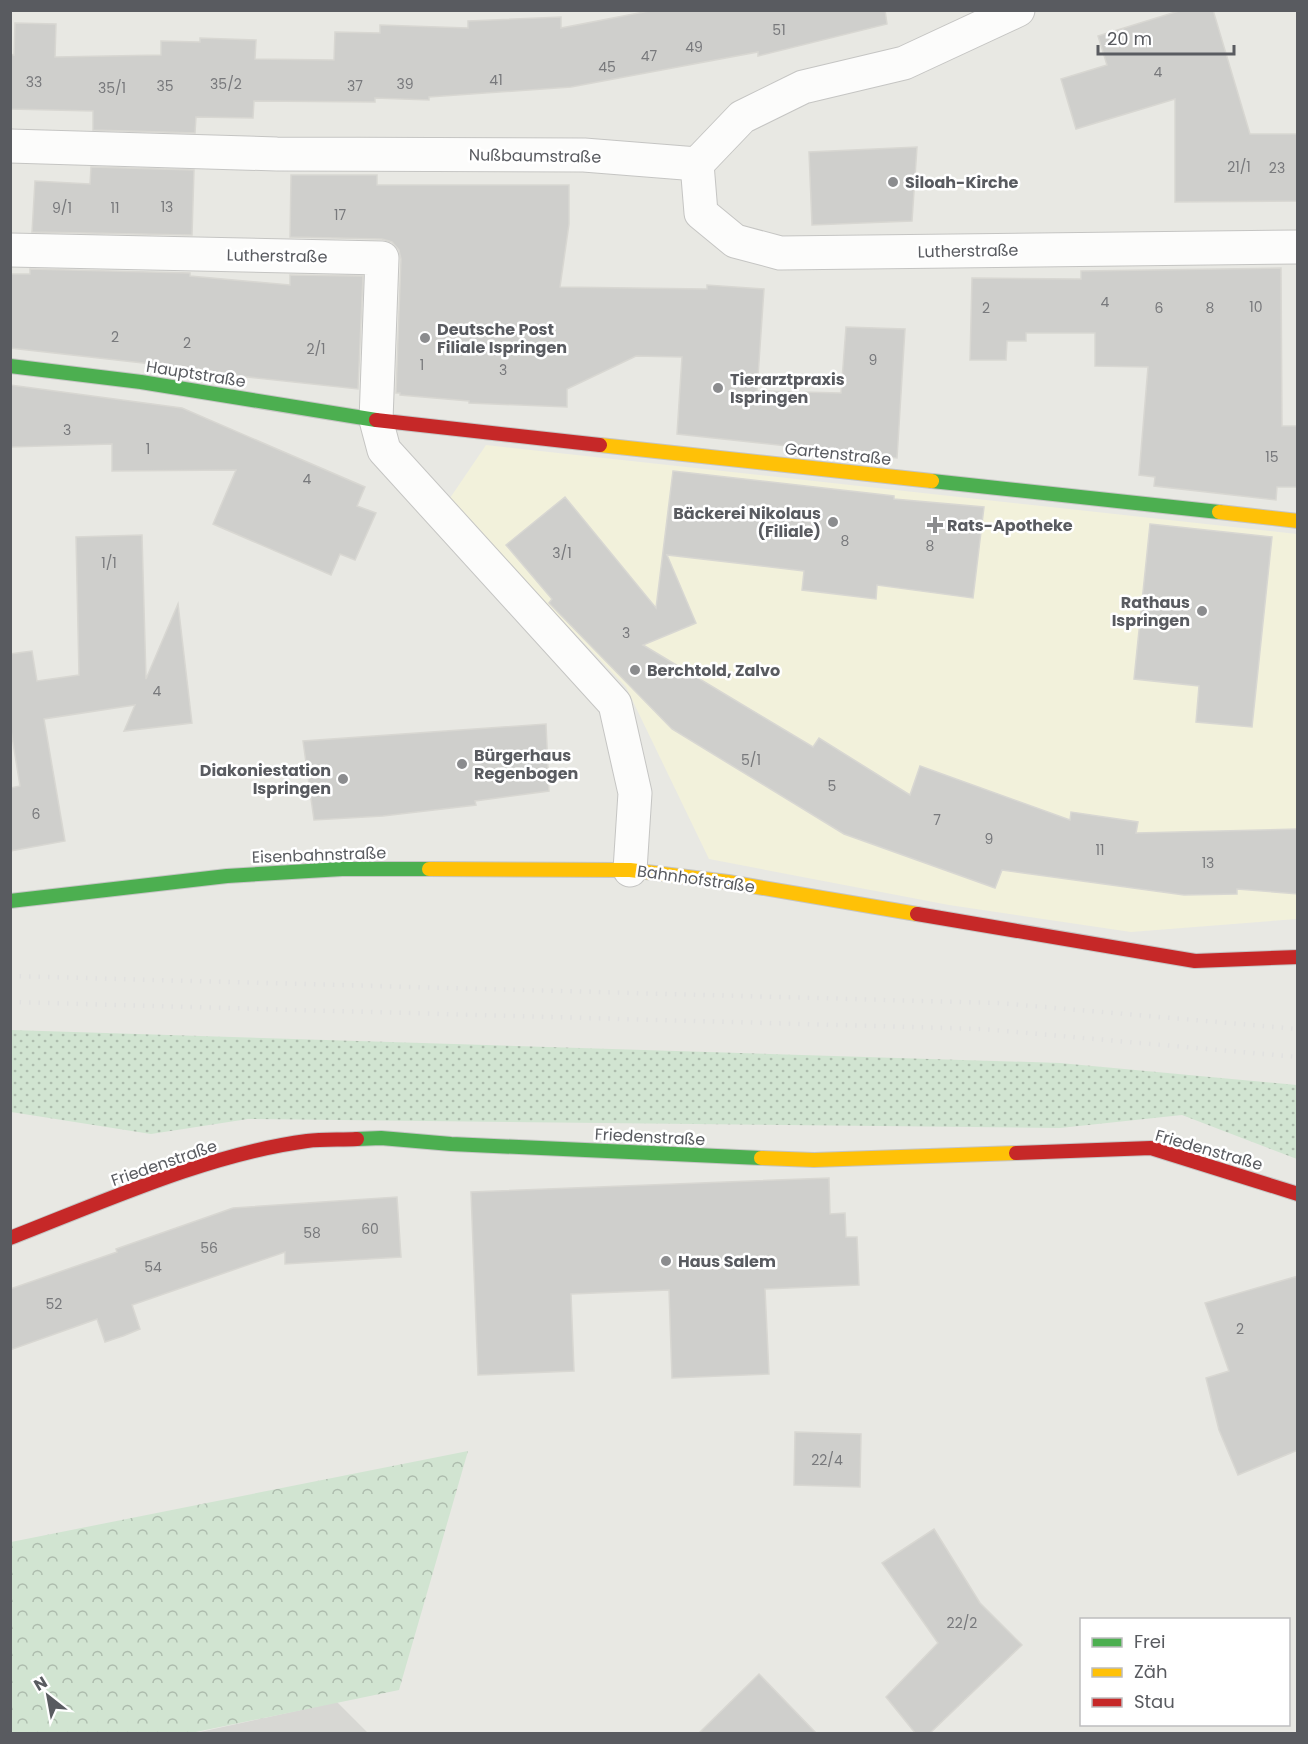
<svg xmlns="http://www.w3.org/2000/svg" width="1308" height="1744" viewBox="0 0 1308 1744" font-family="Poppins,sans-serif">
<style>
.commercial{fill:#f2f1db}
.industrial{fill:#d7d7d3}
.grass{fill:url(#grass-dots)}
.forest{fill:url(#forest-crowns)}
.building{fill:#cfcfcc;stroke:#d8d7d2;stroke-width:1.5}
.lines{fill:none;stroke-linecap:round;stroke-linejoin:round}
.street-casing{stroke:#c5c5c3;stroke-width:35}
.fast-casing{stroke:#c5c5c4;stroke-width:16}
.slow-casing{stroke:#c5c5c4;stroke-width:16}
.jam-casing{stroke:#c5c5c4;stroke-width:16}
.street{stroke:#fcfcfb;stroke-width:33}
.fast{stroke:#4caf50;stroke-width:14}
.slow{stroke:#ffc107;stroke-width:14}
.jam{stroke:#c62828;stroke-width:14}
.rail{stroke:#e1e1e0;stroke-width:4.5;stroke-dasharray:1.5 8;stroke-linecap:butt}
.poi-dot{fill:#8b8c8e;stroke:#fff;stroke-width:2}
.labels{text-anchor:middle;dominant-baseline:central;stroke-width:5;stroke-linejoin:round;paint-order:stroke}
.number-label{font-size:14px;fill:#78797c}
.street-label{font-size:16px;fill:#595b60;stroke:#fff}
.poi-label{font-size:16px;font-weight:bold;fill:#595b60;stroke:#fff;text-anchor:start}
</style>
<defs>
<pattern id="grass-dots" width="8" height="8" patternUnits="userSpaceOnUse" patternTransform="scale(1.5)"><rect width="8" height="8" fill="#d1e4d1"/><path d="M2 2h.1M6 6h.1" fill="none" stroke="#adbcad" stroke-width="1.8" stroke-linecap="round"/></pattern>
<pattern id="forest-crowns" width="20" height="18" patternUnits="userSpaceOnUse" patternTransform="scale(1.5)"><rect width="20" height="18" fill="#d1e4d1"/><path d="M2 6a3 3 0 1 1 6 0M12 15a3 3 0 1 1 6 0" fill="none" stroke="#adbcad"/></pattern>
</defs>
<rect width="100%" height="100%" fill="#e8e8e3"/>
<path class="commercial" d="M 486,445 L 1297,534 L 1297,919 L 1131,932 L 949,905 L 709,859 L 626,687 L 448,501 Z"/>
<path class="industrial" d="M 337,1702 L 368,1733 L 191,1734 Z"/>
<path class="grass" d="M 11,1030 L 1060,1063 L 1297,1085 L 1297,1159 L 1182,1115 L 1060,1128 L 248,1119 L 151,1134 L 11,1112 Z"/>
<path class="forest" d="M 468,1451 L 399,1690 L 191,1733 L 11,1733 L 11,1542 Z"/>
<g class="building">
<path d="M 654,10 L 885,10 L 887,24 L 758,56 L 758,52 L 571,87 L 429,97 L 429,100 L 375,98 L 375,102 L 254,101 L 253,118 L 196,117 L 195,133 L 93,130 L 93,111 L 10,109 L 10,54 L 14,55 L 15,23 L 56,24 L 55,57 L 161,55 L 161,41 L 200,42 L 200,38 L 256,40 L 255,59 L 334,60 L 335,32 L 380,33 L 380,25 L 468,28 L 468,21 L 561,17 L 561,28 Z"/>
<path d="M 1182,10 L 1213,10 L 1250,134 L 1298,134 L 1298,201 L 1175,202 L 1175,99 L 1076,129 L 1061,79 L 1107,65 L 1098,36 Z"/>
<path d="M 917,147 L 912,221 L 812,225 L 809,152 Z"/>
<path d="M 91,167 L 194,170 L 192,235 L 32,232 L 35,181 L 90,184 Z"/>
<path d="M 291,175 L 377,175 L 377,185 L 569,185 L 569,224 L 560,287 L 707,289 L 707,285 L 764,289 L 757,391 L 841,393 L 846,327 L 905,329 L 897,458 L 677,434 L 682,357 L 636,356 L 567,389 L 567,407 L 469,403 L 469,401 L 400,395 L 400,393 L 396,393 L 401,259 L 399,250 L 392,242 L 382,239 L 290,237 Z"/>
<path d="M 1281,268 L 1282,426 L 1298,426 L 1298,487 L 1277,487 L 1276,500 L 1154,486 L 1155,477 L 1139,475 L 1148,367 L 1095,366 L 1095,333 L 1026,333 L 1026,341 L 1007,341 L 1006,360 L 970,360 L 972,278 L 1081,279 L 1081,271 Z"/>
<path d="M 30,269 L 190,273 L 190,276 L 290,285 L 290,275 L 363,276 L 358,389 L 193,371 L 143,363 L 10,348 L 10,274 L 30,274 Z"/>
<path d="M 10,385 L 182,408 L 365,487 L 357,506 L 376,513 L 355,560 L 340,554 L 331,575 L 213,524 L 236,470 L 112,471 L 112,444 L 10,447 Z"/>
<path d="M 673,471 L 894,496 L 894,499 L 984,507 L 973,598 L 877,585 L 876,599 L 802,590 L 804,571 L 667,555 L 696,623 L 643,645 L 813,747 L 819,738 L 910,795 L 920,766 L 1070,820 L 1071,812 L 1138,822 L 1136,833 L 1298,829 L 1298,894 L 1237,889 L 1237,894 L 1184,895 L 1002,870 L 995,888 L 844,834 L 672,729 L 549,603 L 552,599 L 506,545 L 565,497 L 656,608 Z"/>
<path d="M 1150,524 L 1272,537 L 1252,727 L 1196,722 L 1199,686 L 1134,679 Z"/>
<path d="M 142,535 L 146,679 L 178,604 L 192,723 L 124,731 L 135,705 L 44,719 L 65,841 L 10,851 L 10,788 L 20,786 L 10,724 L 10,654 L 32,651 L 37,681 L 79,675 L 76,537 Z"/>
<path d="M 546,724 L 549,791 L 475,801 L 476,805 L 383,816 L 314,820 L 303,741 Z"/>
<path d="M 829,1178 L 830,1214 L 845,1213 L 846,1237 L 857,1237 L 859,1285 L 765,1289 L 769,1374 L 672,1378 L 669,1290 L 571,1294 L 574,1371 L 478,1375 L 471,1192 Z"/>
<path d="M 397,1197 L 401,1257 L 285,1264 L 285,1252 L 132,1305 L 140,1329 L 123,1336 L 105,1342 L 97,1319 L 10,1350 L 10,1289 L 117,1252 L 116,1249 L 233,1208 Z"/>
<path d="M 1298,1276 L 1298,1450 L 1238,1475 L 1219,1430 L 1206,1378 L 1229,1371 L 1205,1303 Z"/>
<path d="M 795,1432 L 861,1434 L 860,1487 L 794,1485 Z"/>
<path d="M 934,1529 L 980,1603 L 1022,1645 L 929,1734 L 916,1734 L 886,1697 L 938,1643 L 882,1563 Z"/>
<path d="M 759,1674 L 817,1734 L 698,1734 Z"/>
</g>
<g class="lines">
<g class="street-casing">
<g id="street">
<path d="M 10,146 L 277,154 L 584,155 L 697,164 L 742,117 L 803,87 L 904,63 L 1018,10"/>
<path d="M 697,164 L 701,213 L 735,241 L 780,253 L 1298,247"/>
<path d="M 10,250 L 382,258 L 376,420 L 384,450 L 615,704 L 635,793 L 630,870"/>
</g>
</g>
<g class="fast-casing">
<g id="fast">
<path d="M 10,366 L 141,382 L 376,420"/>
<path d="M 932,481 L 1219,512"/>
<path d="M 10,901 L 227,876 L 342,869 L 429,869"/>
<path d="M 357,1139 L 381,1138 L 451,1144 L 761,1158"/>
</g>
</g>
<g class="slow-casing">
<g id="slow">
<path d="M 600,445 L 932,481"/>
<path d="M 1219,512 L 1298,521"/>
<path d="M 429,869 L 630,870 L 728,882 L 917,914"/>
<path d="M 761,1158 L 814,1160 L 1016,1153"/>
</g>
</g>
<g class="jam-casing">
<g id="jam">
<path d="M 376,420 L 600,445"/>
<path d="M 917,914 L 1195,961 L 1298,957"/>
<path d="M 1016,1153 L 1151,1148 L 1298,1194"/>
<path d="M 10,1238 C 103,1202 208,1154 307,1141 C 323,1139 341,1140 357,1139"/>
</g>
</g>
<use href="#street" class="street"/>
<use href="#fast" class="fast"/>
<use href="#slow" class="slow"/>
<use href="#jam" class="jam"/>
<g class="rail">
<path d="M 10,976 L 998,1003 L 1298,1029"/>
<path d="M 10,1002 L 982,1029 L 1298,1057"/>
</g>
</g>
<g class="poi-dot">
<circle cx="893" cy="182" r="6"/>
<circle cx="425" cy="338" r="6"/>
<circle cx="718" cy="388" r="6"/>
<circle cx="833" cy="522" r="6"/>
<path d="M932 516h6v6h6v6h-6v6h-6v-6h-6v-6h6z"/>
<circle cx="1202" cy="611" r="6"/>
<circle cx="635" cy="670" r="6"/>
<circle cx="462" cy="764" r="6"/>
<circle cx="343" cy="779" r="6"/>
<circle cx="666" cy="1261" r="6"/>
</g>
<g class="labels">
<g class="number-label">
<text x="779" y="30">51</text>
<text x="694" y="47">49</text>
<text x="649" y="56">47</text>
<text x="607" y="67">45</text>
<text x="1158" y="72">4</text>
<text x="496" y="80">41</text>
<text x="34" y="82">33</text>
<text x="226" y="84">35/2</text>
<text x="405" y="84">39</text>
<text x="165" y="86">35</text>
<text x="355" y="86">37</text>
<text x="112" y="88">35/1</text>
<text x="1239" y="167">21/1</text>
<text x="1277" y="168">23</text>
<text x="167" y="207">13</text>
<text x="62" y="208">9/1</text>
<text x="115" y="208">11</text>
<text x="340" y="215">17</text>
<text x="1105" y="302">4</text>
<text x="1256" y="307">10</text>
<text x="986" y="308">2</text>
<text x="1159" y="308">6</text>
<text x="1210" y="308">8</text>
<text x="115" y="337">2</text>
<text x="187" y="343">2</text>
<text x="316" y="349">2/1</text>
<text x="873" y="360">9</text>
<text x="422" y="365">1</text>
<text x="503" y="370">3</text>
<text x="67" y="430">3</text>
<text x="148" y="449">1</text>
<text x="1272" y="457">15</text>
<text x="307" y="479">4</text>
<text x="845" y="541">8</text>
<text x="930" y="546">8</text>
<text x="562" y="553">3/1</text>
<text x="109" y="563">1/1</text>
<text x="626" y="633">3</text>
<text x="157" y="691">4</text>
<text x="751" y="760">5/1</text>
<text x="832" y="786">5</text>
<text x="36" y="814">6</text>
<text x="937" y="820">7</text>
<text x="989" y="839">9</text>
<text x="1100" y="850">11</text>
<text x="1208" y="863">13</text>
<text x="370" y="1229">60</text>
<text x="312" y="1233">58</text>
<text x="209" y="1248">56</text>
<text x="153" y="1267">54</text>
<text x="54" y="1304">52</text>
<text x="1240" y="1329">2</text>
<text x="827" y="1460">22/4</text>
<text x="962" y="1623">22/2</text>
</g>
<g class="street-label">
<text transform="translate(535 156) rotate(1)">Nußbaumstraße</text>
<text transform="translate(968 251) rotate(-1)">Lutherstraße</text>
<text transform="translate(277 256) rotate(1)">Lutherstraße</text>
<text transform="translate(196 374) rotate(9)">Hauptstraße</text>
<text transform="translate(838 454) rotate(6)">Gartenstraße</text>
<text transform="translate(319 855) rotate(-2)">Eisenbahnstraße</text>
<text transform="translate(696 879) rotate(8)">Bahnhofstraße</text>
<text transform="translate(650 1137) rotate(3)">Friedenstraße</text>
<text transform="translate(1209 1150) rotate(16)">Friedenstraße</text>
<text transform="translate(164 1163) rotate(-19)">Friedenstraße</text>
</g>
<g class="poi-label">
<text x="905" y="182">Siloah-Kirche</text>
<text x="437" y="329">Deutsche Post<tspan x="437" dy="18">Filiale Ispringen</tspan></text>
<text x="730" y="379">Tierarztpraxis<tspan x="730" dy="18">Ispringen</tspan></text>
<text x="821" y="513" text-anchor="end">Bäckerei Nikolaus<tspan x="821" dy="18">(Filiale)</tspan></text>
<text x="947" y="525">Rats-Apotheke</text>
<text x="1190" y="602" text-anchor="end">Rathaus<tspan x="1190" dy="18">Ispringen</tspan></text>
<text x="647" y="670">Berchtold, Zalvo</text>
<text x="474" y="755">Bürgerhaus<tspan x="474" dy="18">Regenbogen</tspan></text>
<text x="331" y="770" text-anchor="end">Diakoniestation<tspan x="331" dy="18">Ispringen</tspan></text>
<text x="678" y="1261">Haus Salem</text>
</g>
</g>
<rect width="1308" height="1744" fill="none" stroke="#595b60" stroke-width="24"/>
<rect x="1080" y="1618" width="210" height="108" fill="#ffffff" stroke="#bdbdbf" stroke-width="1.5"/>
<rect x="1092" y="1638" width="30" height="9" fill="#4caf50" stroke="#bdbdbf" stroke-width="1.5"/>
<text x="1134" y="1648" font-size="18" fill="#595b60">Frei</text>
<rect x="1092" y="1668" width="30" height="9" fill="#ffc107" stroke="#bdbdbf" stroke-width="1.5"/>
<text x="1134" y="1678" font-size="18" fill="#595b60">Zäh</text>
<rect x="1092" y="1698" width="30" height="9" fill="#c62828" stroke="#bdbdbf" stroke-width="1.5"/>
<text x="1134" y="1708" font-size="18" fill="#595b60">Stau</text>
<g transform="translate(48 1696) rotate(329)" stroke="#ffffff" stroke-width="4.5" paint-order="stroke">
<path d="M0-4.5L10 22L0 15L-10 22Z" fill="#595b60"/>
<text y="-9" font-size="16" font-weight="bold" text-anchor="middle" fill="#595b60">N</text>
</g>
<path d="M1098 45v9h136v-9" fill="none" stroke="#595b60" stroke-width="3"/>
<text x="1107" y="45" font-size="18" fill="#595b60" stroke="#ffffff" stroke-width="4.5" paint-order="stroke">20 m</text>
</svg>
